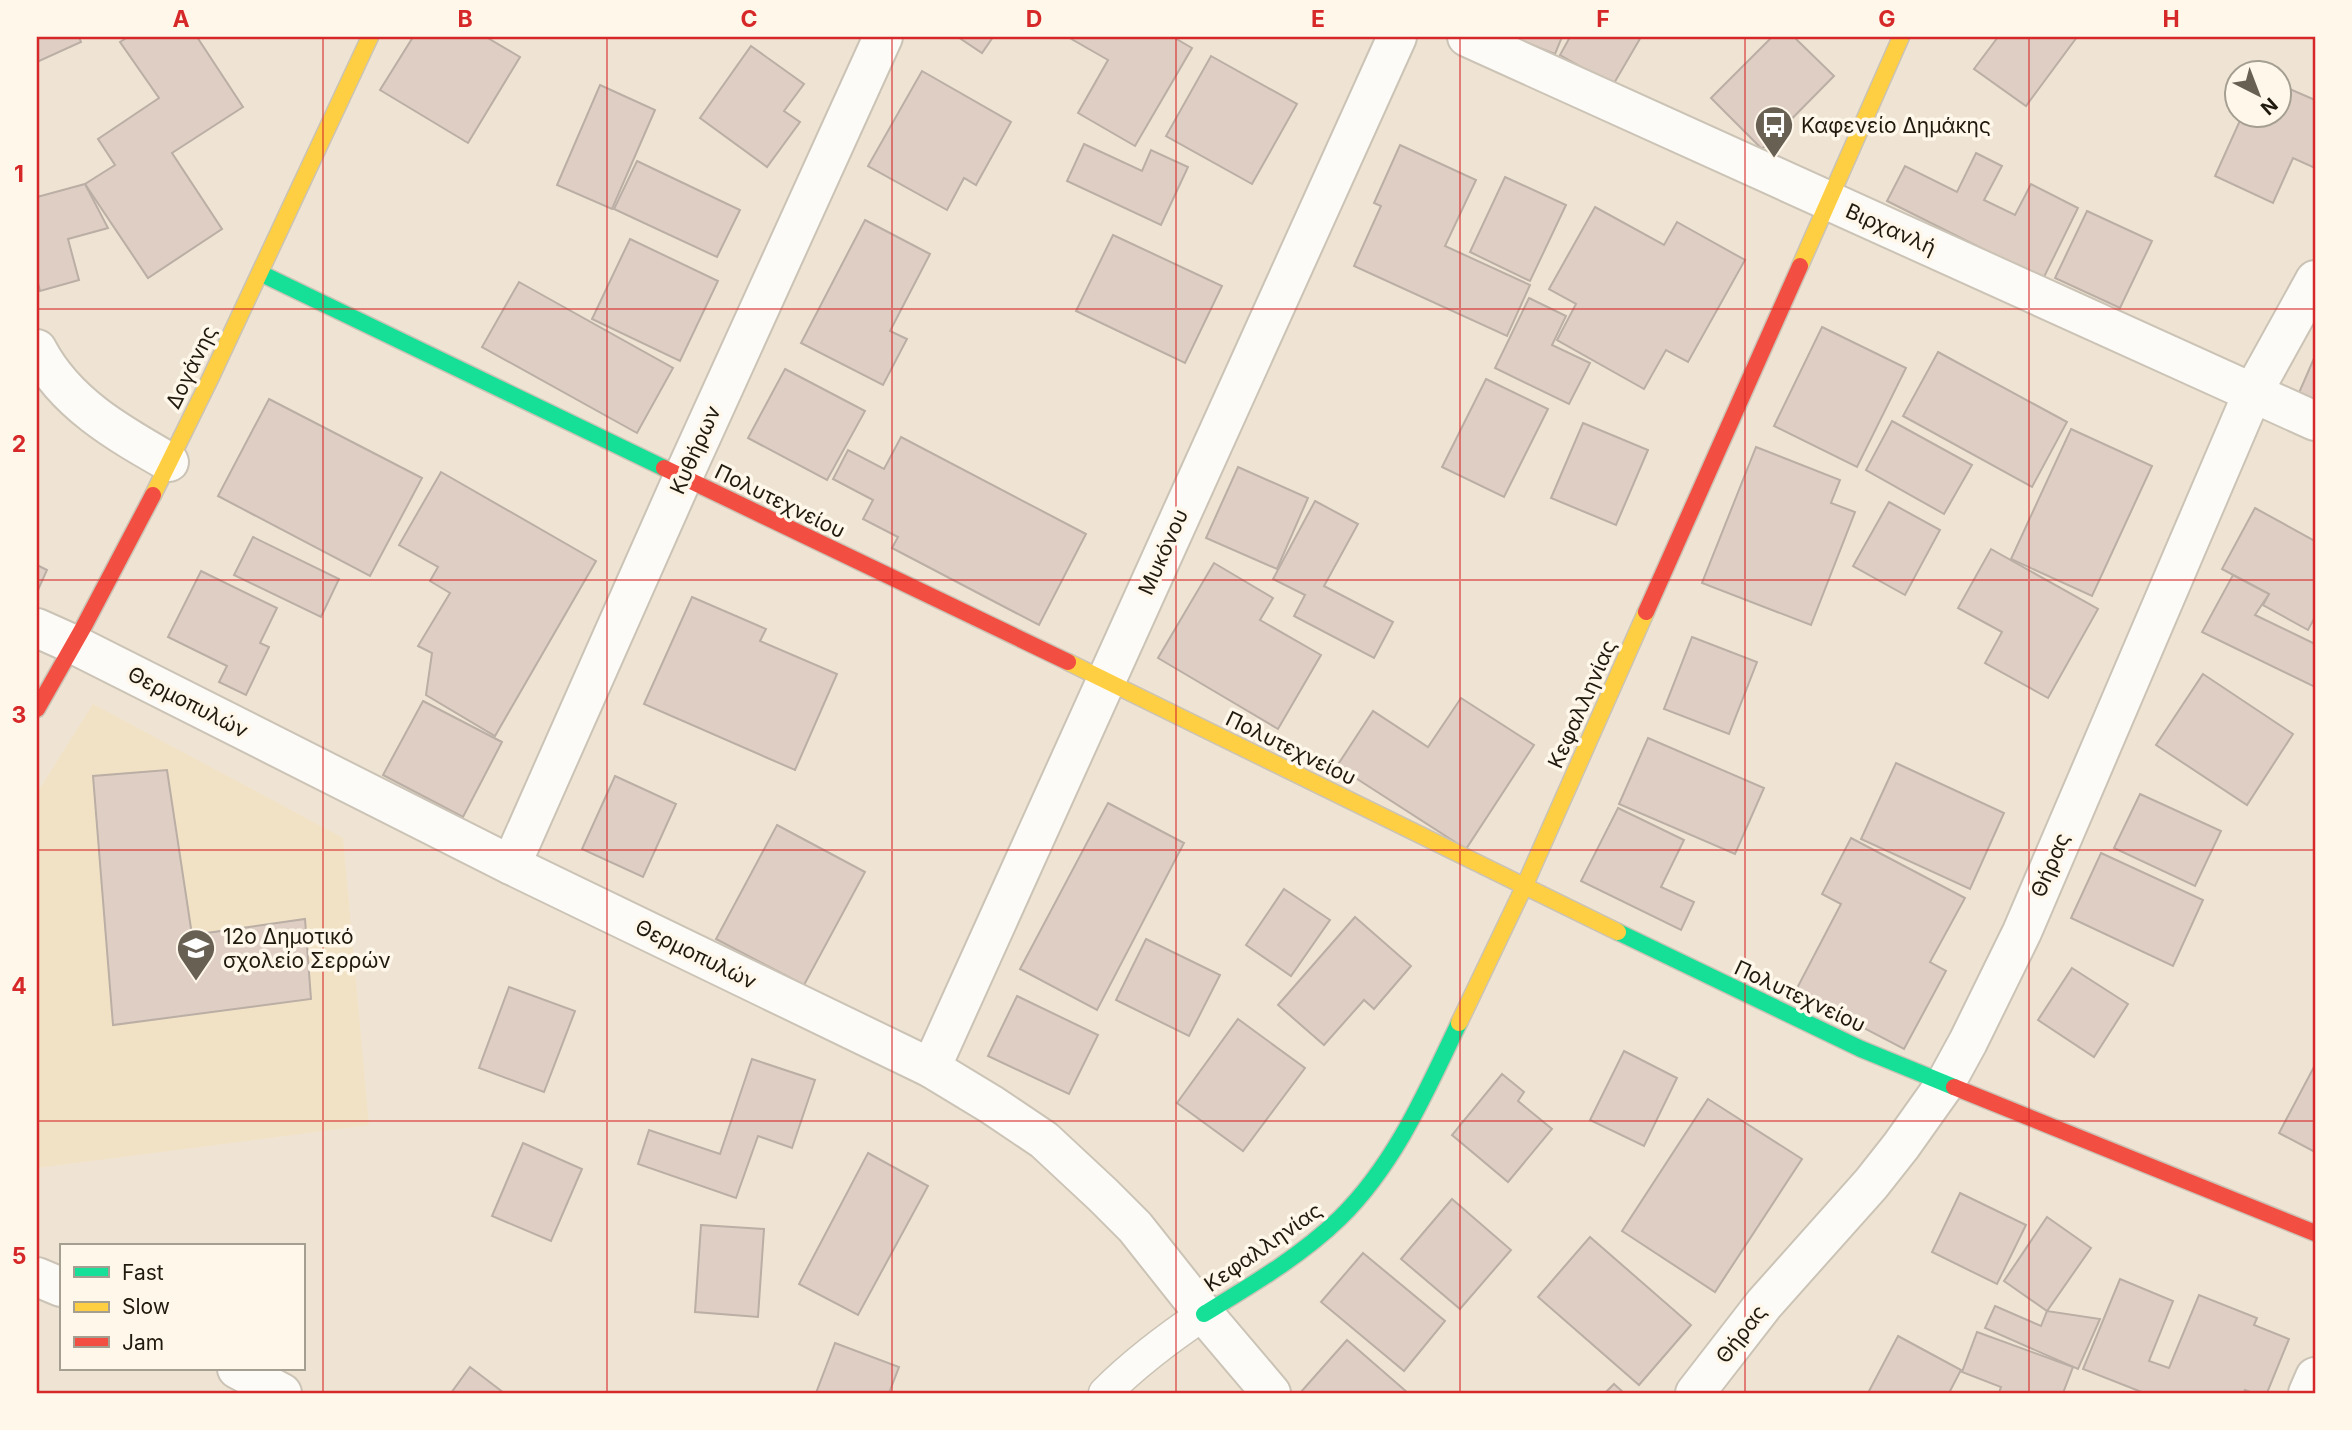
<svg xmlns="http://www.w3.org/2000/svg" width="2352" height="1430" viewBox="0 0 2352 1430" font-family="Inter,sans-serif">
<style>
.built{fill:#f2e2c5}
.building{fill:#dfcec3;stroke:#baaea5;stroke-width:2}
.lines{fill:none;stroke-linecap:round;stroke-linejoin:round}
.lane-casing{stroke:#cbc3b5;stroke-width:35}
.street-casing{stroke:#cbc3b5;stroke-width:42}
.fast-casing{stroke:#cbc3b5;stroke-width:19}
.slow-casing{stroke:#cbc3b5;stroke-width:19}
.jam-casing{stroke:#cbc3b5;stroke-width:19}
.lane{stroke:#fdfbf8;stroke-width:32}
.street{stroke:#fdfbf8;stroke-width:38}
.fast{stroke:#16e098;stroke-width:16}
.slow{stroke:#ffcf43;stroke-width:16}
.jam{stroke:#f24e42;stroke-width:16}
.grid{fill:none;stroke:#d62828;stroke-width:2;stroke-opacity:0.55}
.labels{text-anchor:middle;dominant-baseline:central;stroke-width:7;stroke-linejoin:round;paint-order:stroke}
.poi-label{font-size:21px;fill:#201a0e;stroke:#fef7ea;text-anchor:start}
.street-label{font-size:21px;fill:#201a0e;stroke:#fef7ea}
.neatline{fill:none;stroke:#d62828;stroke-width:2.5}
.grid-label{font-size:23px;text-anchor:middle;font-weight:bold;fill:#d62828}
</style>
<rect width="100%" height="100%" fill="#efe4d3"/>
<path class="built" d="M 93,704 L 343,838 L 369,1125 L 37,1168 L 37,793 Z"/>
<g class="building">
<path d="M 37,37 L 79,37 L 81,42 L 37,62 Z"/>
<path d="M 128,37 L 197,37 L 243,107 L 172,153 L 222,229 L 148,278 L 85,184 L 115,165 L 98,139 L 159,98 L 120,42 Z"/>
<path d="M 413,37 L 486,37 L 520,57 L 468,143 L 380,90 Z"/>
<path d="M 958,37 L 993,37 L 982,53 Z"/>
<path d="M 1068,37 L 1173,37 L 1192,48 L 1135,146 L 1078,113 L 1108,60 Z"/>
<path d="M 1512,37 L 1562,37 L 1555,54 Z"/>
<path d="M 1570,37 L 1641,37 L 1613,85 L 1560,55 Z"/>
<path d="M 1772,37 L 1794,37 L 1834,76 L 1762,149 L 1711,98 Z"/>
<path d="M 1998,37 L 2077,37 L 2026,106 L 1974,69 Z"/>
<path d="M 751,46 L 804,84 L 784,111 L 800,122 L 767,167 L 700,118 Z"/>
<path d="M 1211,56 L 1297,104 L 1252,184 L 1166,136 Z"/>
<path d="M 922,71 L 1011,122 L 976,185 L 964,178 L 947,210 L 868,166 Z"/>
<path d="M 2278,84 L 2315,100 L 2315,168 L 2293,158 L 2273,203 L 2215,176 L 2242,116 L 2278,116 Z"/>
<path d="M 600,85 L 655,110 L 612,209 L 557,185 Z"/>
<path d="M 1084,144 L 1142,171 L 1151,150 L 1188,167 L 1161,225 L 1067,181 Z"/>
<path d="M 1400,145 L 1476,180 L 1445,246 L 1530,285 L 1507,336 L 1354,266 L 1381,206 L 1374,203 Z"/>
<path d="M 1976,153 L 2002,166 L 1984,200 L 2015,215 L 2031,184 L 2078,208 L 2043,279 L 1887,201 L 1905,166 L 1957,192 Z"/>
<path d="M 637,161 L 740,210 L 717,257 L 614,209 Z"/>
<path d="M 1505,177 L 1566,205 L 1530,281 L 1470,252 Z"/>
<path d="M 85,184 L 108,228 L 68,239 L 79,280 L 40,291 L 37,279 L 37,197 Z"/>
<path d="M 1595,207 L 1664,245 L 1677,222 L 1745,260 L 1688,362 L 1666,350 L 1644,389 L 1557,340 L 1576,304 L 1549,289 Z"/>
<path d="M 2087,211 L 2152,241 L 2120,308 L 2055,278 Z"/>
<path d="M 865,220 L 930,254 L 890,331 L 907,339 L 883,385 L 801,343 Z"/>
<path d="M 1113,235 L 1222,286 L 1185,363 L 1076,311 Z"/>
<path d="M 630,239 L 718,281 L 680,361 L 592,319 Z"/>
<path d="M 519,282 L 673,368 L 637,433 L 482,347 Z"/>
<path d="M 1529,298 L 1566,316 L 1552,345 L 1590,363 L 1569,404 L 1495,368 Z"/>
<path d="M 1822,327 L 1906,368 L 1857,467 L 1774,426 Z"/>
<path d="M 1938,352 L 2067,422 L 2032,487 L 1903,416 Z"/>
<path d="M 2315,356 L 2315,411 L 2295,402 Z"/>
<path d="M 785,369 L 865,411 L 827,480 L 748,438 Z"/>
<path d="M 1486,379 L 1548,409 L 1504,497 L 1442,467 Z"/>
<path d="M 269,399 L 422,478 L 370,576 L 218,496 Z"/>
<path d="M 1892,421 L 1972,465 L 1944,514 L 1866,470 Z"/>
<path d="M 1583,423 L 1648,450 L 1616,525 L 1551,498 Z"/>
<path d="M 2071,429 L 2152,466 L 2092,596 L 2011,559 Z"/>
<path d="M 901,437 L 1086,534 L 1039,625 L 892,548 L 898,537 L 863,519 L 873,500 L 833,479 L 848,450 L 884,469 Z"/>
<path d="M 1756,447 L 1840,480 L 1831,503 L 1855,512 L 1811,625 L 1702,583 Z"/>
<path d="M 1238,467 L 1308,498 L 1277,569 L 1206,538 Z"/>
<path d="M 441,472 L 596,561 L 495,736 L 426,695 L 432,653 L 418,646 L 450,593 L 430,581 L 438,567 L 399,545 Z"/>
<path d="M 1315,501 L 1358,524 L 1324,586 L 1393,622 L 1374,658 L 1294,616 L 1305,595 L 1273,579 Z"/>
<path d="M 1889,502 L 1940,530 L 1905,595 L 1853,566 Z"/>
<path d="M 2255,508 L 2315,541 L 2315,617 L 2308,630 L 2263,605 L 2269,594 L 2222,569 Z"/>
<path d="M 253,537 L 339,579 L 321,617 L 234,575 Z"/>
<path d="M 1991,549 L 2098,609 L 2048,698 L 1985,663 L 2002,632 L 1958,608 Z"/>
<path d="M 1214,563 L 1273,598 L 1260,620 L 1321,655 L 1278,729 L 1158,658 Z"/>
<path d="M 37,565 L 47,570 L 37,592 Z"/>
<path d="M 201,571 L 277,608 L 260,643 L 269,647 L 246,695 L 219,682 L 227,666 L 168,637 Z"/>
<path d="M 2233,575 L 2269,594 L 2255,615 L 2315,644 L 2315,687 L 2202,632 Z"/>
<path d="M 692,597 L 766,629 L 760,641 L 837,674 L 795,770 L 644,704 Z"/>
<path d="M 1692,637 L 1757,662 L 1729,734 L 1664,709 Z"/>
<path d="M 2203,674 L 2293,734 L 2247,805 L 2156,745 Z"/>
<path d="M 1461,698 L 1534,745 L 1466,849 L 1337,766 L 1373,711 L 1428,747 Z"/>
<path d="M 423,701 L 502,742 L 463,817 L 383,775 Z"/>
<path d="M 1648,738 L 1764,788 L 1735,854 L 1619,804 Z"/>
<path d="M 1896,763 L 2004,813 L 1970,889 L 1861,839 Z"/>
<path d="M 167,770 L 192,935 L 305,919 L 311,999 L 113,1025 L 93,776 Z"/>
<path d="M 615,776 L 676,804 L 643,877 L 582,849 Z"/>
<path d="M 2140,794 L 2221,831 L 2195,886 L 2114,848 Z"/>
<path d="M 1108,803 L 1184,843 L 1097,1010 L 1020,969 Z"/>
<path d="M 1618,808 L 1684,840 L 1661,887 L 1694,902 L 1681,930 L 1581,881 Z"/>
<path d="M 777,825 L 865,872 L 804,985 L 716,939 Z"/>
<path d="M 1851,838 L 1965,898 L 1930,962 L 1946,971 L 1904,1049 L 1795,992 L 1841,904 L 1822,894 Z"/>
<path d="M 2101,853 L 2203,900 L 2173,966 L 2071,918 Z"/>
<path d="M 1284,889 L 1330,920 L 1291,976 L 1246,945 Z"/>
<path d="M 1355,917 L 1411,966 L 1374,1009 L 1364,1000 L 1324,1045 L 1278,1005 Z"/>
<path d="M 1146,939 L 1220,975 L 1189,1036 L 1116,1000 Z"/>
<path d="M 2072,968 L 2128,1004 L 2094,1057 L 2038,1020 Z"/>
<path d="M 509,987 L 575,1011 L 544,1092 L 479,1068 Z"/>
<path d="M 1017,996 L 1098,1035 L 1069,1094 L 988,1056 Z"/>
<path d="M 1238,1019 L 1305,1068 L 1243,1151 L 1177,1103 Z"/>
<path d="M 1624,1051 L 1677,1078 L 1644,1146 L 1590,1120 Z"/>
<path d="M 752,1059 L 815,1080 L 792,1148 L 758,1136 L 736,1198 L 638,1164 L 649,1130 L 720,1154 Z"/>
<path d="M 2315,1065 L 2315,1152 L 2279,1133 Z"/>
<path d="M 1502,1074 L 1524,1092 L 1518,1101 L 1552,1129 L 1508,1182 L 1452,1135 Z"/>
<path d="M 1708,1099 L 1802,1159 L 1715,1292 L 1622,1231 Z"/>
<path d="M 523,1143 L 582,1169 L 551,1241 L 492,1216 Z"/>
<path d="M 868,1153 L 928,1186 L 858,1315 L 799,1284 Z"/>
<path d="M 1960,1193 L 2026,1225 L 1997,1284 L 1932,1252 Z"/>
<path d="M 1452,1199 L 1511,1250 L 1460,1309 L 1401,1259 Z"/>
<path d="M 2047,1217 L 2091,1248 L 2047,1311 L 2004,1281 Z"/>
<path d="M 701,1225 L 764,1229 L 758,1317 L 695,1312 Z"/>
<path d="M 1590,1237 L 1691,1325 L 1639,1385 L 1538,1297 Z"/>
<path d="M 1363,1253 L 1445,1321 L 1404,1371 L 1321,1302 Z"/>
<path d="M 2120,1279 L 2173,1301 L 2149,1361 L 2169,1368 L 2199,1295 L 2257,1318 L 2254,1325 L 2289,1339 L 2267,1393 L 2253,1393 L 2245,1390 L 2243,1393 L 2144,1393 L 2083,1369 Z"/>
<path d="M 1995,1306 L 2041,1326 L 2047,1311 L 2100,1319 L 2078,1369 L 1985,1328 Z"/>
<path d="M 1977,1332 L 2073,1367 L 2063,1393 L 1999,1393 L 2001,1387 L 1962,1372 Z"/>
<path d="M 1898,1336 L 1961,1370 L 1949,1393 L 1868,1393 Z"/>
<path d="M 1347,1340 L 1408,1393 L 1300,1393 Z"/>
<path d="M 835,1343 L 899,1367 L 889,1393 L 816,1393 Z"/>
<path d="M 470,1367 L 504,1393 L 451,1393 Z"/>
<path d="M 1614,1384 L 1624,1393 L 1605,1393 Z"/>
</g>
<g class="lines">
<g class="lane-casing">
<path id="lane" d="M 1105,1393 C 1135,1363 1168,1338 1204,1314"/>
</g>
<g class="street-casing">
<g id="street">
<path d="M 1467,37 L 2315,421"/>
<path d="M 37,349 C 65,403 118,433 169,462"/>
<path d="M 37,628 L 75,645 L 511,865 L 931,1068 L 992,1105 L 1044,1140 L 1103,1195 L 1135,1227 L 1204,1314 L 1271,1393"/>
<path d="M 511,865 L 683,477 L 883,37"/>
<path d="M 931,1068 L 1397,37"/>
<path d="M 37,1277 L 61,1287"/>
<path d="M 237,1369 L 282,1393"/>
<path d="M 1695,1393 L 1764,1304 L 1871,1184 L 1901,1146 L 1945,1084 L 1968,1042 L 2022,932 L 2253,392 L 2315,280"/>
<path d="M 2308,1393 L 2315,1377"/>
</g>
</g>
<g class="fast-casing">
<g id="fast">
<path d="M 260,273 L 664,468"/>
<path d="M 1618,932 L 1861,1049 L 1954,1087"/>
<path d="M 1204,1314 C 1250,1286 1301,1256 1340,1218 C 1395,1164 1426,1092 1459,1023"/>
</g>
</g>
<g class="slow-casing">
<g id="slow">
<path d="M 1800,266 L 1901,37"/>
<path d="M 153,495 L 211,377 L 370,37"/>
<path d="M 1068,662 L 1618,932"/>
<path d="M 1459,1023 L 1524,887 L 1646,612"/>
</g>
</g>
<g class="jam-casing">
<g id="jam">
<path d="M 664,468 L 1068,662"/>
<path d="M 1646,612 L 1800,266"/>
<path d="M 37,709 L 83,628 L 153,495"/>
<path d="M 1954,1087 L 2315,1233"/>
</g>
</g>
<use href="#lane" class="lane"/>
<use href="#street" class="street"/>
<use href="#fast" class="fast"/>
<use href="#slow" class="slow"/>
<use href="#jam" class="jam"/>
</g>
<path class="grid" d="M 323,37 L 323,1393M 607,37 L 607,1393M 892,37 L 892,1393M 1176,37 L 1176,1393M 1460,37 L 1460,1393M 1745,37 L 1745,1393M 2029,37 L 2029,1393M 37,309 L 2315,309M 37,580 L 2315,580M 37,850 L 2315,850M 37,1121 L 2315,1121"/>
<defs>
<g id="bus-pin" transform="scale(2.0125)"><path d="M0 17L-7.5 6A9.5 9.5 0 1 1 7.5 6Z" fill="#686153" stroke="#fef7ea"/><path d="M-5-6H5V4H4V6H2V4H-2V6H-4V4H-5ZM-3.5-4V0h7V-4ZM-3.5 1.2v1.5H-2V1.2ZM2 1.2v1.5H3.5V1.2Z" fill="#fff"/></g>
<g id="school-pin" transform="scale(2.0125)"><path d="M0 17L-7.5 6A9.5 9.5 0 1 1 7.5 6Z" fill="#686153" stroke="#fef7ea"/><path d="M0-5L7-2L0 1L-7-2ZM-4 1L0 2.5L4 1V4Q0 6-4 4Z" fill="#fff"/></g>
</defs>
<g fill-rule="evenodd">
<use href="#bus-pin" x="1774" y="125"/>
<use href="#school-pin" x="196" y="948"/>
</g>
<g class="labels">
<g class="poi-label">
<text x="1801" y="125">Καφενείο Δημάκης</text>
<text x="223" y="936">12ο Δημοτικό<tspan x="223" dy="24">σχολείο Σερρών</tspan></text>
</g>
<g class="street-label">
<text transform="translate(1891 229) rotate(24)">Βιρχανλή</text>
<text transform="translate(191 367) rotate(-64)">Δογάνης</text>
<text transform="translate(695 450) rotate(-66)">Κυθήρων</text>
<text transform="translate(780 501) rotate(26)">Πολυτεχνείου</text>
<text transform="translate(1163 552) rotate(-66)">Μυκόνου</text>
<text transform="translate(188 702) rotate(27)">Θερμοπυλών</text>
<text transform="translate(1582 704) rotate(-66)">Κεφαλληνίας</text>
<text transform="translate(1291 748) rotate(26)">Πολυτεχνείου</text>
<text transform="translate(2050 865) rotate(-67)">Θήρας</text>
<text transform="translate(696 954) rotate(26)">Θερμοπυλών</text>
<text transform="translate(1800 996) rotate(25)">Πολυτεχνείου</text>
<text transform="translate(1263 1247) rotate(-35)">Κεφαλληνίας</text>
<text transform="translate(1741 1334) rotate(-52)">Θήρας</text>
</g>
</g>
<rect width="2352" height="1430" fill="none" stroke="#fef7ea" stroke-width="77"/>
<rect x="60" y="1244" width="245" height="126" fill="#fef7ea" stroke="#a59f92" stroke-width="2"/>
<rect x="74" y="1267" width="35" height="10" fill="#16e098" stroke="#a59f92" stroke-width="2"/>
<text x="122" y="1280" font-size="21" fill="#201a0e">Fast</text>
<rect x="74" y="1302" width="35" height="10" fill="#ffcf43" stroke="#a59f92" stroke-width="2"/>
<text x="122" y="1314" font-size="21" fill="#201a0e">Slow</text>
<rect x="74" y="1337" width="35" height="10" fill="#f24e42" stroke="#a59f92" stroke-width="2"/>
<text x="122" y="1350" font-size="21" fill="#201a0e">Jam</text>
<g transform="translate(2258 94) rotate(138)"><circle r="33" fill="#fef7ea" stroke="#a59f92" stroke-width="2"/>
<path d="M0-5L12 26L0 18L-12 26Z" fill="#686153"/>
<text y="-10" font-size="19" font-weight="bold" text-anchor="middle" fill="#201a0e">N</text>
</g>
<rect x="38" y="38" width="2276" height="1354" class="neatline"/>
<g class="grid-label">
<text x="181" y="27">A</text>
<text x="465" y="27">B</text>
<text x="749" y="27">C</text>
<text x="1034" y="27">D</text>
<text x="1318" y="27">E</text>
<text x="1603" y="27">F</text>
<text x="1887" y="27">G</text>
<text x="2171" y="27">H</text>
<text x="19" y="182">1</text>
<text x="19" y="452">2</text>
<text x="19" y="723">3</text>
<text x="19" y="994">4</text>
<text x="19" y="1264">5</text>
</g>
</svg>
